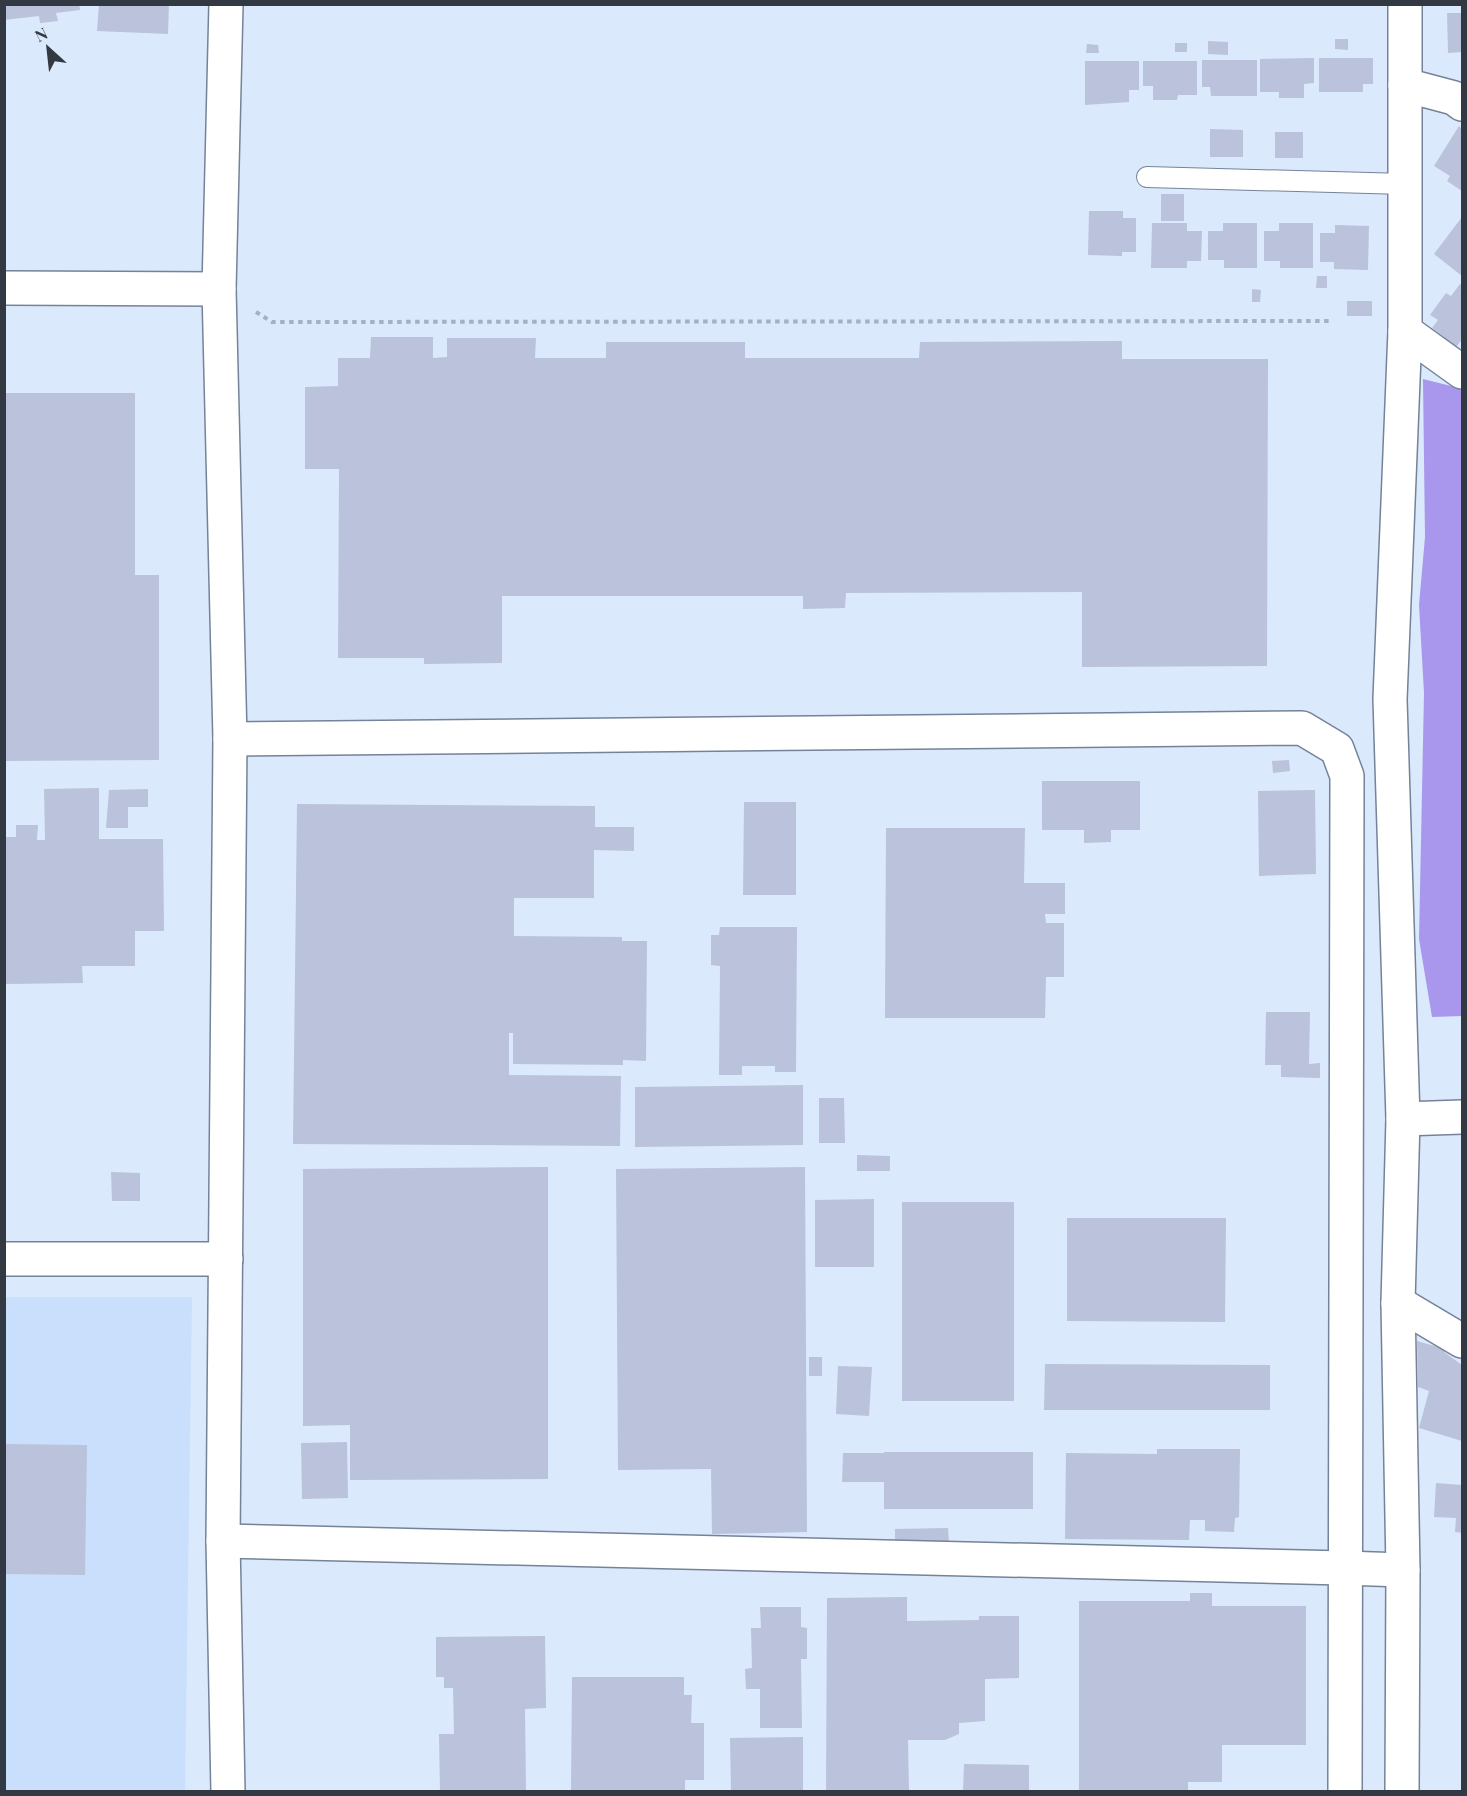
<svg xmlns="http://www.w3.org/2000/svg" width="1467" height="1796" viewBox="0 0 1467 1796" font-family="'Playfair Display',serif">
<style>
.built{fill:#c9dffc}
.forest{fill:#a897ed}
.building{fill:#bbc2db}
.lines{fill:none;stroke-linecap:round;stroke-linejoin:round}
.service-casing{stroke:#748398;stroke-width:22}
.minor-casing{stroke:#748398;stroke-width:36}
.tertiary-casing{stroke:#748398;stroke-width:36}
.path{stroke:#a5b0c0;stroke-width:4;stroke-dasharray:4.5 4.5;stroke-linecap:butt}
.service{stroke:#fff;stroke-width:20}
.minor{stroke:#fff;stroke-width:33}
.tertiary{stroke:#fff;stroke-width:33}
</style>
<rect width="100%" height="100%" fill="#dbe9fc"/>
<path class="built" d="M 4,1297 L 192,1297 L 185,1791 L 5,1791 Z"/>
<path class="forest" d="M 1423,379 L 1459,388 L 1462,392 L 1462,1016 L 1432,1017 L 1419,939 L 1424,693 L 1419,605 L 1425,537 Z"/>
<g class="building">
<path d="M 4,4 L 79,4 L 80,10 L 56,13 L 58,21 L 40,23 L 39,16 L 4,20 Z"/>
<path d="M 99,4 L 169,4 L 168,34 L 97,31 Z"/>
<path d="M 1447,13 L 1462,13 L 1462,52 L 1448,53 Z"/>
<path d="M 1335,39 L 1348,39 L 1348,50 L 1335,49 Z"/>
<path d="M 1208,41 L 1228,42 L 1228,55 L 1208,54 Z"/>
<rect x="1175" y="43" width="12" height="9"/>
<path d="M 1087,44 L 1098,45 L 1099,53 L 1086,53 Z"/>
<path d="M 1314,58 L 1314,83 L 1304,84 L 1304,98 L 1279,98 L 1279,92 L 1260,92 L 1260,59 Z"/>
<path d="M 1319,58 L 1373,58 L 1373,84 L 1363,84 L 1363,92 L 1319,92 Z"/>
<path d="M 1202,60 L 1257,60 L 1257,96 L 1211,96 L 1210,87 L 1202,87 Z"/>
<path d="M 1085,61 L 1139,61 L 1139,90 L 1129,90 L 1129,102 L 1085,105 Z"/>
<path d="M 1143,61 L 1197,61 L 1197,95 L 1178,95 L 1177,100 L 1153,100 L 1153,86 L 1143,86 Z"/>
<path d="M 1459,126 L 1462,129 L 1462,191 L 1447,181 L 1450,176 L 1434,166 Z"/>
<path d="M 1210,129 L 1243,130 L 1243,157 L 1210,157 Z"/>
<rect x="1275" y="132" width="28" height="26"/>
<rect x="1161" y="194" width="23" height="27"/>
<path d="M 1089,211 L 1123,211 L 1123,218 L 1136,218 L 1136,252 L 1122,252 L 1122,256 L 1088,255 Z"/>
<path d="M 1462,217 L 1462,276 L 1434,254 Z"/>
<path d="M 1152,223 L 1187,223 L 1187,231 L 1202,231 L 1201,261 L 1187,261 L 1187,268 L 1151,268 Z"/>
<path d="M 1223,223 L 1257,223 L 1257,268 L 1224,268 L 1224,260 L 1208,260 L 1208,231 L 1223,231 Z"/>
<path d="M 1279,223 L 1313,223 L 1313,268 L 1280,268 L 1280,261 L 1264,261 L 1264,231 L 1279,231 Z"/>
<path d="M 1335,225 L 1369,226 L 1368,270 L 1334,269 L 1334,262 L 1320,262 L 1320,233 L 1335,233 Z"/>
<path d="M 1317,276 L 1327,276 L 1327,288 L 1316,288 Z"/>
<path d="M 1460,284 L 1462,285 L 1462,339 L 1454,350 L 1442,340 L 1444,337 L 1432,328 L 1438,320 L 1430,315 L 1446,293 L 1451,296 Z"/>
<path d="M 1252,289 L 1261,290 L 1260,302 L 1252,302 Z"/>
<rect x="1347" y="301" width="25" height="15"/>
<path d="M 371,337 L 433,337 L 433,358 L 447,357 L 447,338 L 536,338 L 535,358 L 606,358 L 606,342 L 745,342 L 745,358 L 919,358 L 920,342 L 1122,341 L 1122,359 L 1268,359 L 1267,666 L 1082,667 L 1082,592 L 846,593 L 845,608 L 803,609 L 803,596 L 502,596 L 502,663 L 424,664 L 424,658 L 338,658 L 339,469 L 305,469 L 305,387 L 338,386 L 338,358 L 370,358 Z"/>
<path d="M 4,393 L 135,393 L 135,575 L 159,575 L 159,760 L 4,761 Z"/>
<path d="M 1289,760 L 1290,771 L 1273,773 L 1272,761 Z"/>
<path d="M 1042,781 L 1140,781 L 1140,830 L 1111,830 L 1111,842 L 1084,843 L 1084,830 L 1042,830 Z"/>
<path d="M 99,788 L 99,839 L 163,839 L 164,931 L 135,931 L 135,966 L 82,966 L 83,983 L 5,984 L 5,837 L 16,837 L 16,825 L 38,825 L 37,840 L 45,840 L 44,789 Z"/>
<path d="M 148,789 L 148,807 L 128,807 L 128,828 L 106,828 L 109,790 Z"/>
<path d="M 1315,790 L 1316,874 L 1259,876 L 1258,791 Z"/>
<path d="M 744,802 L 796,802 L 796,895 L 743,895 Z"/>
<path d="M 297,804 L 595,806 L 595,827 L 634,827 L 634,851 L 594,850 L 594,898 L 514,898 L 514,936 L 622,937 L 622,941 L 647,941 L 646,1061 L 623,1060 L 623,1065 L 513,1064 L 513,1033 L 509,1033 L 509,1075 L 621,1076 L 620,1146 L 293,1144 Z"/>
<path d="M 886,828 L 1025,828 L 1024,883 L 1065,883 L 1065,914 L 1045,914 L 1046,923 L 1064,923 L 1064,977 L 1046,977 L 1045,1018 L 885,1018 Z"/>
<path d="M 720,927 L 797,927 L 796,1072 L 775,1072 L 775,1066 L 742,1066 L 742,1075 L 719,1075 L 720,966 L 711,965 L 711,935 L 719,935 Z"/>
<path d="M 1266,1012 L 1310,1012 L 1309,1064 L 1320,1063 L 1320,1078 L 1281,1077 L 1281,1065 L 1265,1065 Z"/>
<path d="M 803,1085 L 803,1145 L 635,1147 L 635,1087 Z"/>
<path d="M 819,1098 L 844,1098 L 845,1143 L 819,1143 Z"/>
<path d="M 857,1155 L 890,1156 L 890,1171 L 857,1171 Z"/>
<path d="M 548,1167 L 548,1479 L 350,1480 L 350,1425 L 303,1426 L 303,1169 Z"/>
<path d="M 805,1167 L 807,1532 L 712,1534 L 711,1469 L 618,1470 L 616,1169 Z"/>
<path d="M 111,1172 L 140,1173 L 140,1201 L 112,1201 Z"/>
<path d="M 874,1199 L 874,1267 L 815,1267 L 815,1200 Z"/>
<rect x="902" y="1202" width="112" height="199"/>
<path d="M 1067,1218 L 1226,1218 L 1225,1322 L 1067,1321 Z"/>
<path d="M 1417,1341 L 1445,1349 L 1444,1352 L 1462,1365 L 1462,1441 L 1419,1428 L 1429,1391 L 1418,1387 Z"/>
<rect x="809" y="1357" width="13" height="19"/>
<path d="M 1045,1364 L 1270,1365 L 1270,1410 L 1044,1410 Z"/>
<path d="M 838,1366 L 872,1367 L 869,1416 L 836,1414 Z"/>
<path d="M 347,1442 L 348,1498 L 302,1499 L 301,1443 Z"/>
<path d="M 4,1444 L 87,1445 L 85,1575 L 4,1574 Z"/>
<path d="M 1157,1449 L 1240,1449 L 1239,1517 L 1235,1518 L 1234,1532 L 1205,1531 L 1205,1520 L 1190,1520 L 1189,1540 L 1065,1539 L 1066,1453 L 1157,1454 Z"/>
<path d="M 884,1452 L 1033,1452 L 1033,1509 L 884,1509 L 884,1482 L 842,1482 L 843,1453 L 884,1453 Z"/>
<path d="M 1436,1483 L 1462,1485 L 1462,1533 L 1455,1532 L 1456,1518 L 1434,1517 Z"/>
<path d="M 948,1528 L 949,1543 L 895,1544 L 895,1529 Z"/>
<path d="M 1190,1593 L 1212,1593 L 1212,1606 L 1306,1606 L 1306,1745 L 1222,1745 L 1222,1782 L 1188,1782 L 1188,1792 L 1079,1792 L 1079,1601 L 1190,1601 Z"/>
<path d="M 907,1597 L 907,1621 L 979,1620 L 979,1616 L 1019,1616 L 1019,1678 L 985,1679 L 985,1721 L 959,1723 L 959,1734 L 945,1740 L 908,1740 L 909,1792 L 826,1792 L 827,1598 Z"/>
<path d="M 760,1607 L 801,1607 L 801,1627 L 807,1628 L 807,1659 L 801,1659 L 802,1728 L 760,1728 L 760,1689 L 746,1689 L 745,1669 L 752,1668 L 751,1628 L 761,1628 Z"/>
<path d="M 545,1636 L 546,1708 L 525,1709 L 526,1792 L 440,1792 L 439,1734 L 454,1734 L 453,1688 L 444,1688 L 444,1677 L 436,1677 L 436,1637 Z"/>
<path d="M 572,1677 L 684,1677 L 684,1695 L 692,1695 L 691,1723 L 704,1723 L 704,1780 L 685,1780 L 685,1792 L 571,1792 Z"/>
<path d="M 803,1737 L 803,1792 L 731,1792 L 730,1738 Z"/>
<path d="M 964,1764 L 1029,1765 L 1029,1792 L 963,1792 Z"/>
</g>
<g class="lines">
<g class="service-casing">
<path id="service" d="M 1147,177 L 1405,184"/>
</g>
<g class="minor-casing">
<g id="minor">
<path d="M 1405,85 L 1454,98 L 1462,104"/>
<path d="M 1405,331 L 1462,372"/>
<path d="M 230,739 L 1302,728 L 1337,749 L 1347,776 L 1345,1792"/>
<path d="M 1403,1119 L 1462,1117"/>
<path d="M 1398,1303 L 1462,1341"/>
<path d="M 1344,1568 L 1403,1570"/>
<path d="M 1402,1792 L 1403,1570 L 1398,1303 L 1403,1119 L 1390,699 L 1405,331 L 1405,4"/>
</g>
</g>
<g class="tertiary-casing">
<g id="tertiary">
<path d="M 226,4 L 219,289 L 230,739 L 223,1541 L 228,1792"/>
<path d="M 4,288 L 219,289"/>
<path d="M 4,1259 L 226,1259"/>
<path d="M 223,1541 L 1344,1568"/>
</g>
</g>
<path class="path" d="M 256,312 L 272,322 L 1333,321"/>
<use href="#service" class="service"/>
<use href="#minor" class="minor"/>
<use href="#tertiary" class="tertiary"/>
</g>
<rect width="1467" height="1796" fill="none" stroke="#333942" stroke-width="12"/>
<g transform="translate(48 48) rotate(333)" stroke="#dbe9fc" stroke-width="4.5" paint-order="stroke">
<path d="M0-4.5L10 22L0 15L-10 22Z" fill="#333942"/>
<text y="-9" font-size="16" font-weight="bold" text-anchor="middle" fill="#333942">N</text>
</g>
</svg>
